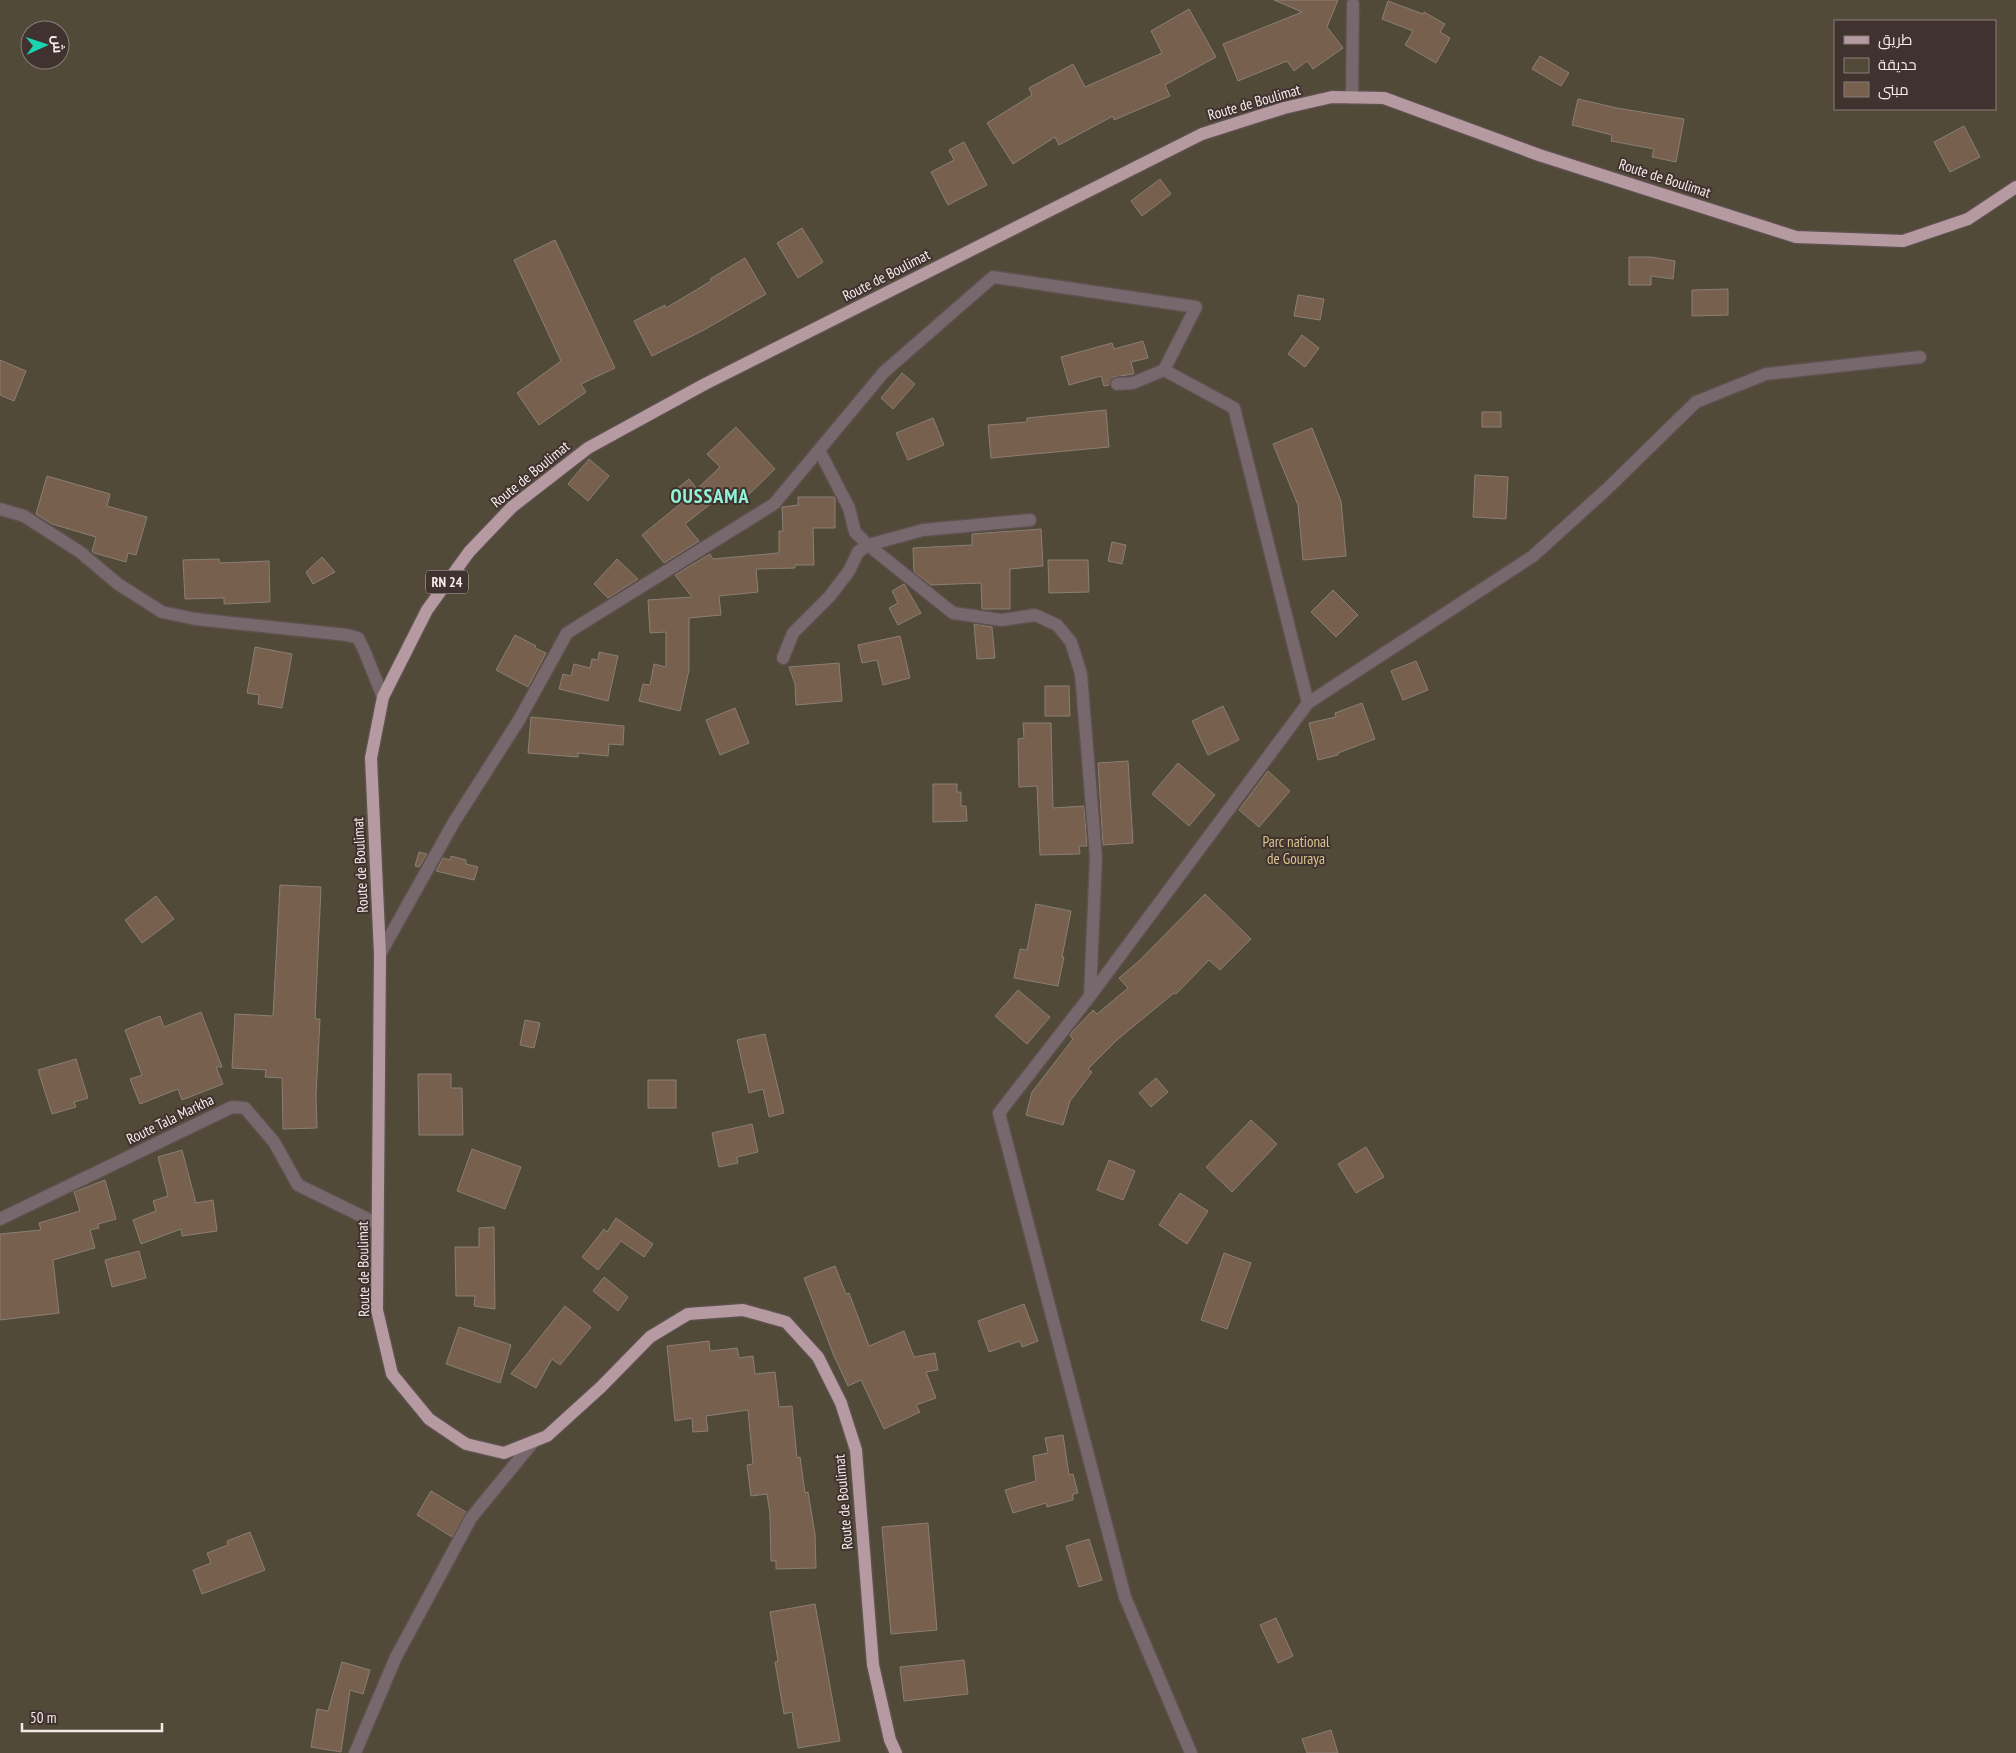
<svg xmlns="http://www.w3.org/2000/svg" width="2016" height="1753" viewBox="0 0 2016 1753" font-family="'PT Sans Narrow',Cairo,sans-serif">
<style>
.green{fill:#514a38;fill-rule:evenodd}
.building{fill:#78604e;stroke:#8b7e75}
.lines{fill:none;stroke-linecap:round;stroke-linejoin:round}
.street-casing{stroke:#5d504d;stroke-width:15}
.primary-casing{stroke:#5d504d;stroke-width:15}
.street{stroke:#76686c;stroke-width:12}
.primary{stroke:#b69aa1;stroke-width:12}
.labels{text-anchor:middle;dominant-baseline:central;stroke-width:4;stroke-linejoin:round;paint-order:stroke}
.shield{fill:#40322f;stroke:#bfb4b2;stroke-width:1}
.shield-label{font-size:14px;font-weight:bold;fill:#f5ecea}
.street-label{font-size:15px;fill:#f5ecea;stroke:#40322f}
.park-label{font-size:15px;fill:#dac592;stroke:#40322f}
.district-label{font-size:20px;font-weight:bold;letter-spacing:1px;fill:#91f3d9;stroke:#40322f}
</style>
<rect width="100%" height="100%" fill="#40322f"/>
<path class="green" d="M 0,0 L 2016,0 L 2016,1753 L 0,1753 ZM 1835,21 L 1995,21 L 1995,109 L 1835,109 ZM 30,30 L 60,30 L 60,60 L 30,60 Z"/>
<g class="building">
<path d="M 1274,0 L 1338,0 L 1327,27 L 1343,48 L 1313,69 L 1307,61 L 1294,71 L 1287,61 L 1238,81 L 1223,44 L 1302,12 Z"/>
<path d="M 1388,1 L 1423,14 L 1424,12 L 1445,24 L 1440,32 L 1450,38 L 1436,63 L 1405,45 L 1413,31 L 1382,19 Z"/>
<path d="M 1189,9 L 1216,57 L 1165,85 L 1170,96 L 1114,120 L 1113,116 L 1059,145 L 1055,137 L 1013,164 L 987,123 L 1032,95 L 1029,88 L 1073,64 L 1085,87 L 1162,53 L 1151,31 Z"/>
<path d="M 1540,56 L 1569,73 L 1561,86 L 1532,69 Z"/>
<path d="M 1578,99 L 1617,108 L 1684,119 L 1676,162 L 1652,157 L 1654,149 L 1611,141 L 1612,135 L 1572,125 Z"/>
<path d="M 1964,126 L 1980,157 L 1950,172 L 1934,142 Z"/>
<path d="M 964,142 L 987,185 L 948,205 L 931,172 L 954,160 L 949,150 Z"/>
<path d="M 1160,179 L 1171,194 L 1142,216 L 1131,201 Z"/>
<path d="M 802,228 L 823,262 L 798,278 L 777,243 Z"/>
<path d="M 555,240 L 615,368 L 581,384 L 586,392 L 539,425 L 517,393 L 561,361 L 514,260 Z"/>
<path d="M 1629,257 L 1651,257 L 1675,261 L 1673,279 L 1651,276 L 1651,285 L 1629,285 Z"/>
<path d="M 745,258 L 766,294 L 704,330 L 652,356 L 634,321 L 665,305 L 666,308 L 711,281 L 710,279 Z"/>
<path d="M 1728,289 L 1728,315 L 1692,316 L 1692,290 Z"/>
<path d="M 1298,295 L 1324,299 L 1320,320 L 1294,316 Z"/>
<path d="M 1302,335 L 1319,348 L 1305,367 L 1288,354 Z"/>
<path d="M 1143,341 L 1148,358 L 1131,362 L 1134,374 L 1113,377 L 1109,385 L 1104,386 L 1101,376 L 1069,385 L 1061,357 L 1112,343 L 1114,349 Z"/>
<path d="M 0,360 L 26,371 L 14,401 L 0,395 Z"/>
<path d="M 902,373 L 915,384 L 893,409 L 881,398 Z"/>
<path d="M 1106,410 L 1109,447 L 991,458 L 988,425 L 1027,422 L 1027,418 Z"/>
<rect x="1482" y="412" width="19" height="15"/>
<path d="M 933,418 L 944,445 L 908,460 L 896,433 Z"/>
<path d="M 736,427 L 775,469 L 739,504 L 727,491 L 685,524 L 699,541 L 664,563 L 642,535 L 684,501 L 675,490 L 689,479 L 697,489 L 720,467 L 707,454 Z"/>
<path d="M 1312,428 L 1341,501 L 1346,556 L 1303,560 L 1298,505 L 1273,444 Z"/>
<path d="M 589,459 L 609,476 L 588,501 L 568,484 Z"/>
<path d="M 1475,475 L 1508,477 L 1506,519 L 1473,517 Z"/>
<path d="M 47,476 L 110,494 L 107,506 L 147,517 L 136,555 L 128,553 L 126,562 L 94,553 L 92,551 L 96,537 L 52,524 L 36,514 Z"/>
<path d="M 798,497 L 834,497 L 835,498 L 835,528 L 813,528 L 814,565 L 795,565 L 795,568 L 756,569 L 758,592 L 719,596 L 721,615 L 689,618 L 689,670 L 680,711 L 639,701 L 643,684 L 650,685 L 654,664 L 666,667 L 666,632 L 650,633 L 648,600 L 692,597 L 675,575 L 710,554 L 713,559 L 779,553 L 779,531 L 783,531 L 782,507 L 798,505 Z"/>
<path d="M 1041,529 L 1043,566 L 1010,569 L 1010,609 L 982,609 L 981,583 L 931,585 L 914,572 L 913,548 L 972,545 L 972,534 Z"/>
<path d="M 1112,542 L 1126,545 L 1122,564 L 1108,561 Z"/>
<path d="M 322,557 L 335,572 L 313,584 L 306,572 Z"/>
<path d="M 219,559 L 220,563 L 269,561 L 270,602 L 224,604 L 224,598 L 185,599 L 183,560 Z"/>
<path d="M 617,559 L 638,579 L 608,598 L 594,584 Z"/>
<path d="M 1048,560 L 1088,560 L 1089,592 L 1049,593 Z"/>
<path d="M 904,584 L 921,613 L 898,625 L 889,608 L 898,603 L 892,591 Z"/>
<path d="M 1333,590 L 1358,615 L 1336,637 L 1311,612 Z"/>
<path d="M 974,624 L 992,627 L 995,658 L 977,659 Z"/>
<path d="M 515,635 L 536,646 L 535,648 L 546,653 L 528,687 L 496,670 Z"/>
<path d="M 900,636 L 910,678 L 883,685 L 877,660 L 862,663 L 858,645 Z"/>
<path d="M 255,647 L 292,654 L 282,708 L 258,704 L 259,695 L 247,693 Z"/>
<path d="M 599,652 L 618,656 L 608,701 L 559,689 L 563,674 L 571,676 L 574,664 L 590,668 L 592,659 L 598,660 Z"/>
<path d="M 1416,661 L 1428,690 L 1403,700 L 1391,671 Z"/>
<path d="M 839,663 L 842,701 L 796,705 L 795,684 L 789,667 Z"/>
<path d="M 1045,686 L 1069,686 L 1070,716 L 1045,716 Z"/>
<path d="M 1362,703 L 1375,739 L 1338,753 L 1338,755 L 1318,760 L 1309,723 L 1336,717 L 1335,713 Z"/>
<path d="M 1223,706 L 1239,740 L 1208,755 L 1192,721 Z"/>
<path d="M 735,708 L 749,743 L 720,755 L 706,720 Z"/>
<path d="M 531,717 L 624,726 L 623,745 L 609,744 L 608,756 L 578,753 L 578,757 L 528,753 Z"/>
<path d="M 1023,723 L 1051,723 L 1053,808 L 1084,806 L 1087,846 L 1079,846 L 1080,854 L 1040,855 L 1037,786 L 1019,787 L 1018,739 L 1024,738 Z"/>
<path d="M 1128,761 L 1133,843 L 1103,845 L 1098,763 Z"/>
<path d="M 1178,763 L 1215,795 L 1189,826 L 1152,794 Z"/>
<path d="M 1268,771 L 1290,791 L 1259,827 L 1239,810 Z"/>
<path d="M 933,784 L 957,784 L 957,792 L 961,792 L 961,806 L 966,806 L 967,821 L 933,822 Z"/>
<path d="M 419,852 L 427,854 L 419,867 L 415,866 Z"/>
<path d="M 451,856 L 466,860 L 466,864 L 478,867 L 474,880 L 436,871 L 443,858 L 450,860 Z"/>
<path d="M 280,885 L 321,887 L 315,1019 L 320,1019 L 316,1095 L 317,1128 L 283,1129 L 282,1078 L 265,1077 L 266,1070 L 232,1068 L 235,1014 L 273,1016 Z"/>
<path d="M 1205,894 L 1251,939 L 1220,970 L 1209,960 L 1176,994 L 1174,993 L 1118,1039 L 1088,1069 L 1092,1072 L 1070,1101 L 1063,1125 L 1026,1115 L 1032,1092 L 1073,1039 L 1070,1036 L 1072,1032 L 1093,1010 L 1097,1014 L 1128,988 L 1119,978 L 1139,961 Z"/>
<path d="M 156,896 L 174,919 L 142,943 L 125,920 Z"/>
<path d="M 1036,904 L 1071,911 L 1062,957 L 1064,957 L 1058,986 L 1014,978 L 1020,949 L 1027,950 Z"/>
<path d="M 1018,990 L 1050,1017 L 1027,1044 L 995,1016 Z"/>
<path d="M 201,1012 L 222,1067 L 216,1067 L 223,1084 L 182,1100 L 178,1089 L 140,1104 L 130,1079 L 142,1075 L 125,1030 L 160,1016 L 164,1027 Z"/>
<path d="M 525,1020 L 540,1023 L 534,1048 L 520,1045 Z"/>
<path d="M 765,1034 L 784,1113 L 769,1117 L 763,1089 L 749,1093 L 737,1040 Z"/>
<path d="M 76,1059 L 88,1098 L 74,1102 L 76,1107 L 52,1114 L 38,1070 Z"/>
<path d="M 418,1074 L 451,1074 L 451,1088 L 462,1088 L 463,1135 L 419,1135 Z"/>
<path d="M 1156,1078 L 1168,1092 L 1151,1107 L 1139,1093 Z"/>
<rect x="648" y="1080" width="28" height="28"/>
<path d="M 1251,1120 L 1277,1144 L 1232,1192 L 1206,1167 Z"/>
<path d="M 752,1124 L 758,1152 L 737,1157 L 738,1163 L 719,1167 L 712,1133 Z"/>
<path d="M 1366,1147 L 1384,1177 L 1356,1193 L 1338,1164 Z"/>
<path d="M 472,1149 L 521,1167 L 505,1209 L 457,1191 Z"/>
<path d="M 182,1150 L 196,1203 L 213,1200 L 217,1231 L 182,1236 L 181,1229 L 141,1244 L 133,1220 L 156,1211 L 153,1201 L 168,1196 L 158,1157 Z"/>
<path d="M 1109,1160 L 1135,1171 L 1123,1200 L 1097,1190 Z"/>
<path d="M 105,1180 L 116,1219 L 98,1224 L 99,1228 L 90,1230 L 95,1248 L 53,1260 L 59,1313 L 0,1320 L 0,1234 L 41,1230 L 39,1223 L 80,1211 L 74,1192 Z"/>
<path d="M 1180,1193 L 1208,1211 L 1187,1244 L 1159,1225 Z"/>
<path d="M 616,1218 L 653,1244 L 644,1257 L 621,1241 L 598,1270 L 582,1257 L 604,1229 L 607,1232 Z"/>
<path d="M 494,1227 L 495,1309 L 474,1306 L 475,1296 L 456,1296 L 455,1247 L 479,1247 L 479,1228 Z"/>
<path d="M 139,1251 L 146,1278 L 112,1287 L 105,1260 Z"/>
<path d="M 1224,1253 L 1251,1263 L 1227,1329 L 1201,1320 Z"/>
<path d="M 835,1266 L 846,1294 L 849,1293 L 869,1346 L 904,1331 L 914,1357 L 935,1353 L 938,1370 L 926,1372 L 936,1398 L 916,1405 L 920,1412 L 884,1429 L 861,1380 L 848,1386 L 834,1356 L 804,1278 Z"/>
<path d="M 604,1277 L 628,1297 L 618,1311 L 593,1291 Z"/>
<path d="M 1024,1304 L 1038,1341 L 1022,1347 L 1020,1341 L 989,1352 L 978,1321 Z"/>
<path d="M 565,1306 L 591,1327 L 560,1365 L 552,1359 L 536,1388 L 511,1374 Z"/>
<path d="M 459,1327 L 511,1345 L 500,1383 L 446,1364 Z"/>
<path d="M 709,1341 L 710,1351 L 737,1348 L 739,1358 L 753,1356 L 755,1374 L 775,1372 L 779,1407 L 792,1406 L 797,1458 L 800,1457 L 805,1493 L 808,1492 L 815,1534 L 816,1568 L 776,1569 L 776,1561 L 771,1561 L 770,1514 L 767,1494 L 751,1496 L 747,1465 L 753,1464 L 748,1410 L 706,1416 L 708,1431 L 693,1432 L 692,1418 L 675,1421 L 667,1346 Z"/>
<path d="M 1063,1435 L 1069,1475 L 1073,1474 L 1078,1493 L 1073,1494 L 1073,1500 L 1047,1507 L 1046,1503 L 1013,1513 L 1005,1490 L 1036,1481 L 1033,1456 L 1048,1453 L 1045,1438 Z"/>
<path d="M 431,1491 L 466,1512 L 452,1537 L 417,1515 Z"/>
<path d="M 928,1523 L 937,1630 L 891,1634 L 882,1527 Z"/>
<path d="M 250,1532 L 265,1570 L 202,1594 L 193,1570 L 211,1563 L 207,1553 L 228,1545 L 227,1541 Z"/>
<path d="M 1089,1539 L 1102,1580 L 1079,1587 L 1066,1546 Z"/>
<path d="M 815,1604 L 840,1741 L 798,1748 L 792,1712 L 784,1714 L 775,1662 L 778,1661 L 770,1612 Z"/>
<path d="M 1276,1618 L 1293,1656 L 1278,1663 L 1260,1625 Z"/>
<path d="M 964,1660 L 968,1694 L 904,1701 L 900,1667 Z"/>
<path d="M 342,1662 L 370,1670 L 363,1694 L 350,1690 L 341,1752 L 311,1747 L 317,1709 L 328,1711 Z"/>
<path d="M 1331,1730 L 1338,1753 L 1307,1753 L 1302,1739 Z"/>
</g>
<g class="lines">
<g class="street-casing">
<g id="street">
<path d="M 1352,98 L 1353,4"/>
<path d="M 1117,384 L 1133,383 L 1164,370"/>
<path d="M 819,450 L 849,508 L 855,532 L 868,545 L 953,613 L 1002,620 L 1035,615 L 1057,625 L 1071,642 L 1081,674 L 1096,857 L 1090,996"/>
<path d="M 0,509 L 24,516 L 80,552 L 118,584 L 162,612 L 195,619 L 347,635 L 358,638 L 364,650 L 383,697"/>
<path d="M 783,658 L 793,633 L 830,596 L 849,571 L 858,552 L 868,545 L 923,530 L 1030,520"/>
<path d="M 1308,703 L 1533,556 L 1607,489 L 1696,402 L 1766,374 L 1920,357"/>
<path d="M 380,954 L 454,822 L 519,720 L 567,633 L 774,504 L 884,372 L 993,277 L 1196,307 L 1164,370 L 1234,408 L 1308,703 L 1090,996 L 999,1113 L 1125,1597 L 1191,1753"/>
<path d="M 0,1219 L 232,1107 L 245,1108 L 274,1142 L 298,1185 L 378,1224"/>
<path d="M 355,1753 L 396,1657 L 471,1518 L 534,1441"/>
</g>
</g>
<g class="primary-casing">
<path id="primary" d="M 896,1753 L 890,1740 L 873,1665 L 856,1450 L 841,1403 L 818,1357 L 786,1322 L 743,1310 L 688,1314 L 650,1337 L 601,1387 L 547,1436 L 504,1453 L 466,1444 L 429,1419 L 392,1374 L 377,1310 L 380,954 L 371,758 L 383,697 L 427,610 L 469,552 L 512,507 L 588,448 L 705,384 L 1202,134 L 1284,108 L 1332,97 L 1384,98 L 1539,155 L 1796,237 L 1903,241 L 1968,219 L 2016,187"/>
</g>
<use href="#street" class="street"/>
<use href="#primary" class="primary"/>
</g>
<g class="labels">
<rect class="shield" x="426" y="570.5" width="42" height="23" rx="4"/>
<g class="shield-label">
<text x="447" y="582">RN 24</text>
</g>
<g class="street-label">
<text transform="translate(1254 102) rotate(-16)">Route de Boulimat</text>
<text transform="translate(1665 178) rotate(18)">Route de Boulimat</text>
<text transform="translate(886 275) rotate(-27)">Route de Boulimat</text>
<text transform="translate(530 474) rotate(-39)">Route de Boulimat</text>
<text transform="translate(360 865) rotate(-93)">Route de Boulimat</text>
<text transform="translate(170 1119) rotate(-26)">Route Tala Markha</text>
<text transform="translate(363 1269) rotate(-91)">Route de Boulimat</text>
<text transform="translate(843 1502) rotate(-95)">Route de Boulimat</text>
</g>
<g class="park-label">
<text x="1296" y="841">Parc national<tspan x="1296" dy="17">de Gouraya</tspan></text>
</g>
<g class="district-label">
<text x="710" y="496">OUSSAMA</text>
</g>
</g>
<rect x="1834" y="20" width="162" height="90" fill="#40322f" stroke="#887c7a"/>
<rect x="1844" y="36" width="25" height="8" fill="#b69aa1" stroke="#887c7a"/>
<text x="1878" y="45" font-size="15" fill="#f5ecea">طريق</text>
<rect x="1844" y="58" width="25" height="15" fill="#514a38" stroke="#887c7a"/>
<text x="1878" y="70" font-size="15" fill="#f5ecea">حديقة</text>
<rect x="1844" y="82" width="25" height="15" fill="#78604e" stroke="#887c7a"/>
<text x="1878" y="95" font-size="15" fill="#f5ecea">مبنى</text>
<g transform="translate(45 45) rotate(87)"><circle r="24" fill="#40322f" stroke="#887c7a"/>
<path d="M0-4L9 19L0 12L-9 19Z" fill="#1ad5b2"/>
<text y="-8" font-size="14" font-weight="bold" text-anchor="middle" fill="#f5ecea">ش</text>
</g>
<path d="M22 1723v8h140v-8" fill="none" stroke="#f5ecea" stroke-width="2.5"/>
<text x="30" y="1723" font-size="15" fill="#f5ecea" stroke="#40322f" stroke-width="4" paint-order="stroke">50 m</text>
</svg>
